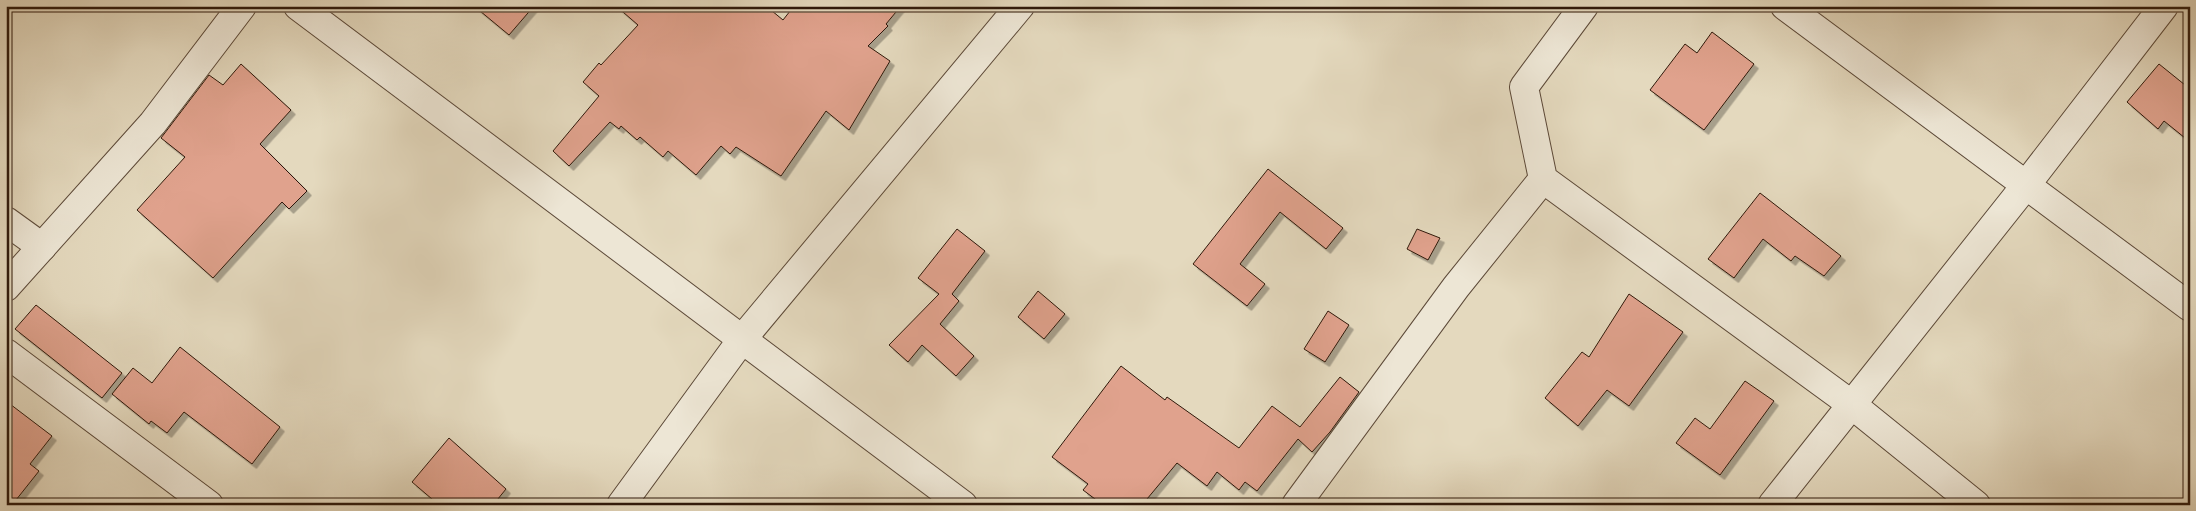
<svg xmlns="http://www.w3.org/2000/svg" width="2196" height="511" viewBox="0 0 2196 511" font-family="Alegreya,serif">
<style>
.building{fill:#e0a28d;stroke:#2f190b;filter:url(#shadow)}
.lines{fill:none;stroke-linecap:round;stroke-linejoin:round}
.street-casing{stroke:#5c4938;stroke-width:30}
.street{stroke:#ede6d5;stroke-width:28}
</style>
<defs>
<filter id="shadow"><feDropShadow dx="4.5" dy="4.5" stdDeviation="0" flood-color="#0004"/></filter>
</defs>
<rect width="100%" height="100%" fill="#e4d9be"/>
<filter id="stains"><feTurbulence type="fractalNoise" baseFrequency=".004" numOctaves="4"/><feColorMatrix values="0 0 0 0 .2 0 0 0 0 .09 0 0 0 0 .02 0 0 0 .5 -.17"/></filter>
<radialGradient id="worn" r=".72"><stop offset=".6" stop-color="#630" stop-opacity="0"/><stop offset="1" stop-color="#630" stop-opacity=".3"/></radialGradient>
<g class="building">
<path d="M 474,6 L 534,6 L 509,35 Z"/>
<path d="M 616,6 L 766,6 L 783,20 L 794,6 L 901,6 L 886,24 L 888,26 L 868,46 L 890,61 L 849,130 L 826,111 L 781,176 L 736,147 L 730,154 L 721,146 L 696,175 L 668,151 L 663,157 L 640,137 L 637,140 L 621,126 L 619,129 L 610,122 L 569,166 L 553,151 L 599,96 L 583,82 L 599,63 L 601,65 L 638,25 Z"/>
<path d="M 1712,32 L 1754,64 L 1704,130 L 1650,90 L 1685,44 L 1697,53 Z"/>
<path d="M 241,64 L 291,110 L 260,144 L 307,191 L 289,209 L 282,202 L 213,278 L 137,210 L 185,157 L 161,138 L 209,75 L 223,85 Z"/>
<path d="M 2159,64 L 2190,89 L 2190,142 L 2164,121 L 2158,129 L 2127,102 Z"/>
<path d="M 1268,169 L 1343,228 L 1326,249 L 1280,212 L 1240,264 L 1265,284 L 1247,306 L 1193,264 Z"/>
<path d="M 1760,193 L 1841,256 L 1824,276 L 1795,256 L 1791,261 L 1763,239 L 1734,278 L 1708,259 Z"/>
<path d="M 957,229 L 985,251 L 952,294 L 959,301 L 940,324 L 974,356 L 956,376 L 922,345 L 908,362 L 889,345 L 939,294 L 918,278 Z"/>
<path d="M 1417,229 L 1440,238 L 1428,260 L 1407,249 Z"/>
<path d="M 1038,291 L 1065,314 L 1044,339 L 1018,317 Z"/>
<path d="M 1629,294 L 1683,332 L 1629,406 L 1607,390 L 1578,426 L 1545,398 L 1582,352 L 1589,357 Z"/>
<path d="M 36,305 L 122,373 L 102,398 L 15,329 Z"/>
<path d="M 1328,311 L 1349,325 L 1325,362 L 1304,349 Z"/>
<path d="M 180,347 L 280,427 L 252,464 L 184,412 L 167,433 L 151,421 L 149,424 L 112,394 L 133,368 L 152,383 Z"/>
<path d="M 1121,366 L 1165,400 L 1167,397 L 1239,448 L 1272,406 L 1300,427 L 1340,377 L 1359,392 L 1330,432 L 1312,452 L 1298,439 L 1257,491 L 1245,482 L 1239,490 L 1217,472 L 1207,486 L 1177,463 L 1142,505 L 1103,505 L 1083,490 L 1088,484 L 1052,457 Z"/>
<path d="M 1745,381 L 1774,401 L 1720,475 L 1676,443 L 1695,418 L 1710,429 Z"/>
<path d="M 6,401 L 52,436 L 30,464 L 39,471 L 12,505 L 6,505 Z"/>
<path d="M 449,438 L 506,489 L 493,505 L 439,505 L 412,482 Z"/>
</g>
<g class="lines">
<g class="street-casing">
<g id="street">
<path d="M 298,6 L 963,505"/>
<path d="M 1584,6 L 1524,87 L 1543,179 L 1851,404 L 1976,505"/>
<path d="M 1785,6 L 2190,307"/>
<path d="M 6,221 L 42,247"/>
<path d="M 6,287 L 153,123 L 242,6"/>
<path d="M 6,353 L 209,505"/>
<path d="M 621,505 L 743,338 L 1020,6"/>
<path d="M 1296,505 L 1456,287 L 1543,179"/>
<path d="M 1772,505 L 2026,185 L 2164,6"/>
</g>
</g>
<use href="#street" class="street"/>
</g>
<rect width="2196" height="511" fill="none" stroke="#e4d9be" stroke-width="25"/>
<rect x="8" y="8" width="2181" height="496" fill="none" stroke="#2f190b" stroke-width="2.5"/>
<rect x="12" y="12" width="2171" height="486" fill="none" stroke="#2f190b"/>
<rect width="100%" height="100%" filter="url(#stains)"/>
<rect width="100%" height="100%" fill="url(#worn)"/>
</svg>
